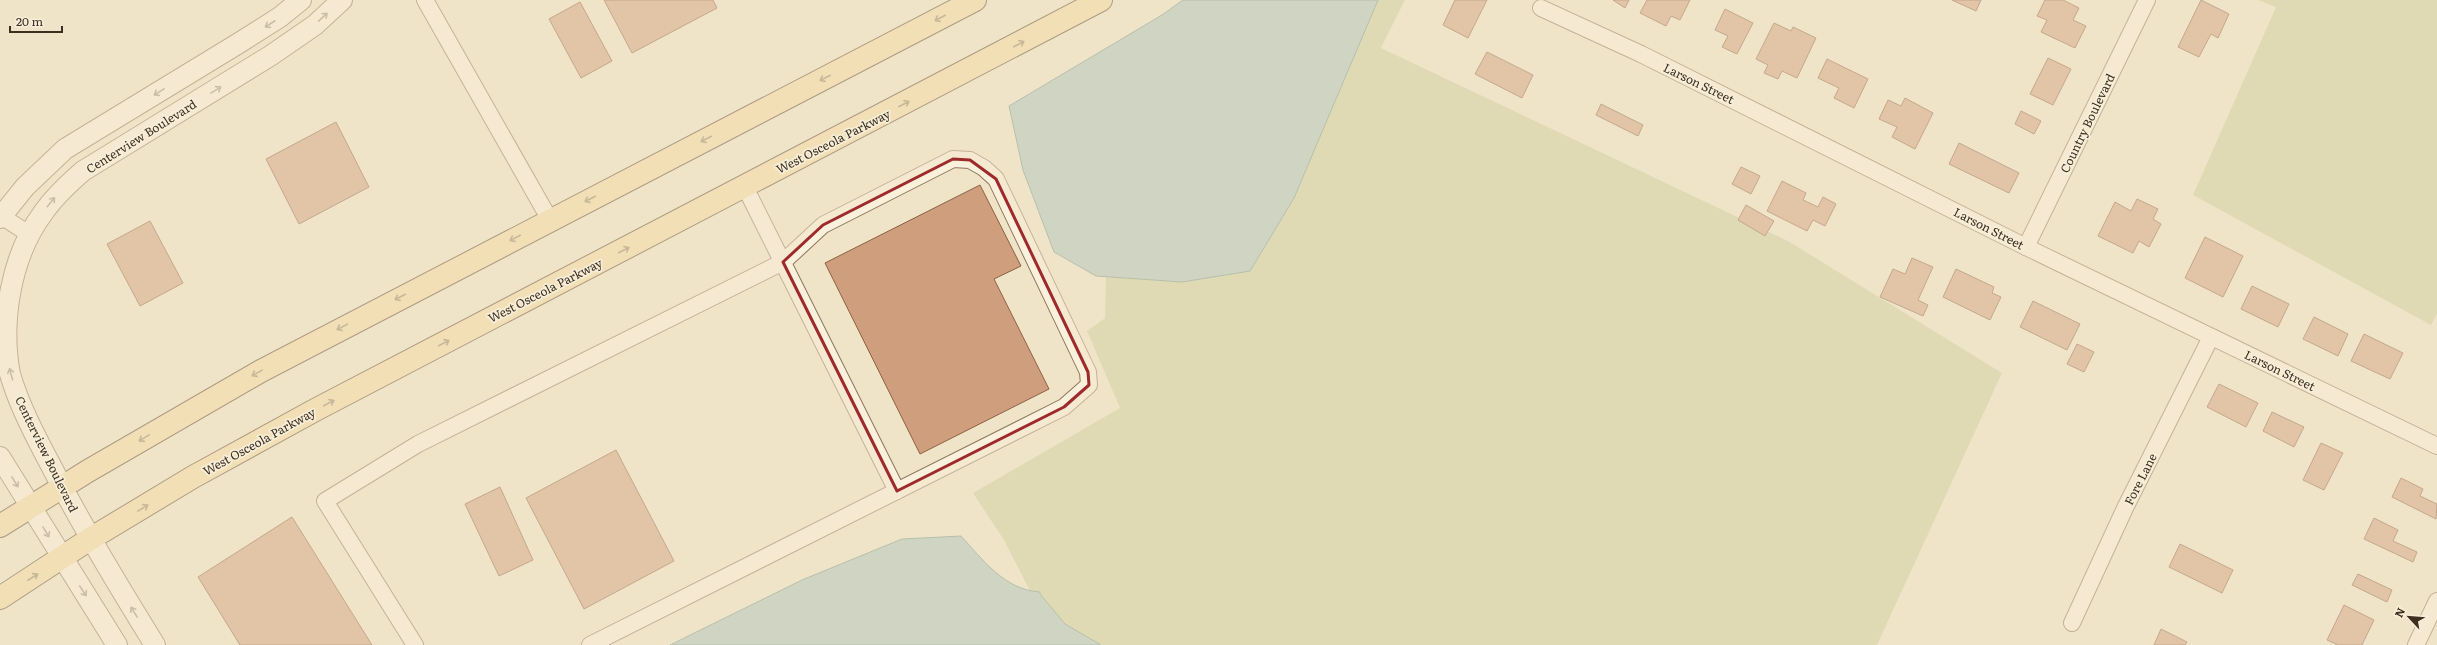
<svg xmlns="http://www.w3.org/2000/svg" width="2437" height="645" viewBox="0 0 2437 645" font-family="Literata,serif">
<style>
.green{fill:#c9cf9b}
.water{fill:#a9c4bc;stroke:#6f938a}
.building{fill:#cf9f7d;stroke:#8d5f41}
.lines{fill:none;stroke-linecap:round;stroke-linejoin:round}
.minor-casing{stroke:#8d765c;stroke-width:18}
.tertiary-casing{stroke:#8d765c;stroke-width:22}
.primary-casing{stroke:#5b4430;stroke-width:24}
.minor{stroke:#faf1dc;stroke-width:16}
.tertiary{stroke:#faf1dc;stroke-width:20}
.primary{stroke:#f3d9a0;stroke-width:22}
.oneway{stroke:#9c907e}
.oneway2{stroke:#988460}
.marked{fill:none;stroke:#9e2a2b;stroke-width:3;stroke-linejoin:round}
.labels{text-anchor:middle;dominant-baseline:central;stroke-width:3.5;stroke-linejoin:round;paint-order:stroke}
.street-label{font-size:12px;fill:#3d2e20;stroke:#f7eed8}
</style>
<rect width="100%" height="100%" fill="#f0e4c8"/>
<g class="green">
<path d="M 1378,0 L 1405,0 L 1381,48 L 1788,241 L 2002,373 L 1877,645 L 1101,645 L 1065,624 L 1039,592 L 1030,591 L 1004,540 L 973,493 L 1120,408 L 1087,331 L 1105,318 L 1106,277 L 1182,282 L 1250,270 L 1294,198 Z"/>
<path d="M 2258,0 L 2437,0 L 2437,314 L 2431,325 L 2193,195 L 2276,7 Z"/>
</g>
<g class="water">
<path d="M 1183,0 L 1378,0 L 1294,198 L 1250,271 L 1182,282 L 1096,276 L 1054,252 L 1023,170 L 1009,106 L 1162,15 Z"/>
<path d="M 961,536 C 983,560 1005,590 1040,592 L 1040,594 L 1065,624 L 1101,645 L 670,645 L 802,580 L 902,539 Z"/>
</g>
<g class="building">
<path d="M 604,0 L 713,0 L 717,8 L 632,53 Z"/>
<path d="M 1455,0 L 1487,0 L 1468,38 L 1443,25 Z"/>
<path d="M 1613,0 L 1629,0 L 1625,8 Z"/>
<path d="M 1647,0 L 1690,0 L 1680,20 L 1671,16 L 1666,26 L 1640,13 Z"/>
<path d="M 1952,0 L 1981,0 L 1976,11 Z"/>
<path d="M 2045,0 L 2063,0 L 2079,8 L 2073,20 L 2086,26 L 2075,48 L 2041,32 L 2047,20 L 2037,16 Z"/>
<path d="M 2201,0 L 2229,14 L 2218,38 L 2211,34 L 2199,57 L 2178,47 Z"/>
<path d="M 580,2 L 612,61 L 581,78 L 549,19 Z"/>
<path d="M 1725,9 L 1753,23 L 1737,54 L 1722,47 L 1728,36 L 1715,30 Z"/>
<path d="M 1774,23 L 1791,31 L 1793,27 L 1816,38 L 1797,78 L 1782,71 L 1778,79 L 1764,73 L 1768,65 L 1756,59 Z"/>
<path d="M 1487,52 L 1533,75 L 1522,98 L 1475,74 Z"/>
<path d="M 2048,58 L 2071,69 L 2053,105 L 2030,94 Z"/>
<path d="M 1827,59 L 1868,79 L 1854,108 L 1834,98 L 1839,88 L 1818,78 Z"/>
<path d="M 1905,98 L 1933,113 L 1915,149 L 1892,137 L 1897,127 L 1879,119 L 1888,100 L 1901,106 Z"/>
<path d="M 1601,104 L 1643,125 L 1638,136 L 1596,115 Z"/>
<path d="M 2021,111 L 2041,121 L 2034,134 L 2015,124 Z"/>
<path d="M 336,122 L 369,187 L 299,224 L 266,159 Z"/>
<path d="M 1959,143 L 2019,173 L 2009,193 L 1949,164 Z"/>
<path d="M 1741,167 L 1760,176 L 1751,194 L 1732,184 Z"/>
<path d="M 1782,181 L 1806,193 L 1803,200 L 1818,207 L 1823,197 L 1836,204 L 1825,226 L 1813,220 L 1807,231 L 1767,211 Z"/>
<path d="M 980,185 L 1021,266 L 994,279 L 1049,389 L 920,454 L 825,263 Z"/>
<path d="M 2137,199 L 2158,209 L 2153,219 L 2161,224 L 2149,247 L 2139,241 L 2133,253 L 2098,236 L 2115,202 L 2131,211 Z"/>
<path d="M 1746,205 L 1774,221 L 1765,236 L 1738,220 Z"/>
<path d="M 150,221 L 183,283 L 140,306 L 107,244 Z"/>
<path d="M 2205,237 L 2243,256 L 2223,297 L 2185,278 Z"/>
<path d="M 1912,258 L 1933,267 L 1918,300 L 1928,305 L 1923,316 L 1880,297 L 1893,269 L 1905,274 Z"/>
<path d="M 1956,269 L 1994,287 L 1992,293 L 2001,297 L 1990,320 L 1943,297 Z"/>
<path d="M 2252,286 L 2289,304 L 2278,327 L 2241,309 Z"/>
<path d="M 2033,301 L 2080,324 L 2067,350 L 2020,327 Z"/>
<path d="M 2314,317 L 2348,334 L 2338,356 L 2303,339 Z"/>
<path d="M 2364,334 L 2403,353 L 2390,379 L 2351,361 Z"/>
<path d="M 2077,344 L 2094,352 L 2084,372 L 2067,364 Z"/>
<path d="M 2219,384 L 2258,403 L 2246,427 L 2207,407 Z"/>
<path d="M 2272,412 L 2304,427 L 2294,447 L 2263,431 Z"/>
<path d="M 2321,443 L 2343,453 L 2324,490 L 2303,480 Z"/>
<path d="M 616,450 L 674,561 L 584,609 L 526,498 Z"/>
<path d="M 2401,478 L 2423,489 L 2420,496 L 2437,504 L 2436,519 L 2392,497 Z"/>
<path d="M 500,487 L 533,560 L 499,576 L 465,504 Z"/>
<path d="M 292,517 L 372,645 L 240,645 L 198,577 Z"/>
<path d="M 2374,518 L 2398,530 L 2393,541 L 2417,552 L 2413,562 L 2364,539 Z"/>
<path d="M 2180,544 L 2233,570 L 2222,593 L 2169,567 Z"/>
<path d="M 2358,574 L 2392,590 L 2387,602 L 2352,585 Z"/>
<path d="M 2344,605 L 2374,620 L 2362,645 L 2338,645 L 2327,640 Z"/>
<path d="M 2161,629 L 2187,642 L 2185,645 L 2154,645 Z"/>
</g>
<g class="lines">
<g class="minor-casing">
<g id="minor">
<path d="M 425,0 L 550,220"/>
<path d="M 1541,8 L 1641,54 L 2026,247 L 2437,446"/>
<path d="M 745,187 L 897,491"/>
<path d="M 1,216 L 29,234"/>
<path d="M 2026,247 L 2147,0"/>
<path d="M 2072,623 L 2126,506 L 2211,337"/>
<path d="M 415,645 L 325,501 L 418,444 L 783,262 L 823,225 L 953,159 L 970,160 L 984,168 L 996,179 L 1088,372 L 1089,385 L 1064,407 L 590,645"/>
<path d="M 2416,645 L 2437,601"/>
</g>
</g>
<g class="tertiary-casing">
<g id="tertiary">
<path d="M 0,218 L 25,187 L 65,149 L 239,43 L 280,17 L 301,0"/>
<path d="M 0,457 L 117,645"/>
<path d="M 155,645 C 122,592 90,539 60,483 C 42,448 21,412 10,374 C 0,321 11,256 43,213 C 54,197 68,184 83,171 L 270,56 L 315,25 L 342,0"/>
</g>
</g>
<g class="primary-casing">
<g id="primary">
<path d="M 0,526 L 88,471 L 261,371 L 975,0"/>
<path d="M 0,598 L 90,539 L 193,477 L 317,409 L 1101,0"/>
</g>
</g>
<use href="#minor" class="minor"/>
<use href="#tertiary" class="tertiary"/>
<use href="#primary" class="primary"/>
</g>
<defs><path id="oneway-shaft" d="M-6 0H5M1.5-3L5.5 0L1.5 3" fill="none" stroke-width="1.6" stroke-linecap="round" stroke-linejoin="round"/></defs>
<g class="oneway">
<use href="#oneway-shaft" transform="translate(323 17) rotate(-43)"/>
<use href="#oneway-shaft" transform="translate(270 24) rotate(147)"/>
<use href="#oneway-shaft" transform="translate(216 90) rotate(-32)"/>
<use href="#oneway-shaft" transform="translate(159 92) rotate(149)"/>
<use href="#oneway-shaft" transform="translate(51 202) rotate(-51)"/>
<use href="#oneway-shaft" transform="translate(11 374) rotate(-105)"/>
<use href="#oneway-shaft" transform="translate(15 482) rotate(58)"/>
<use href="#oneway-shaft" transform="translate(46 532) rotate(59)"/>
<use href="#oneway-shaft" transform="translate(83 591) rotate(57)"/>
<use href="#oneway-shaft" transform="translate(134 612) rotate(-122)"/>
</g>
<g class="oneway2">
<use href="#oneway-shaft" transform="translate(940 18) rotate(153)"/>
<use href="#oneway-shaft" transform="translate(1019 44) rotate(-27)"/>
<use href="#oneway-shaft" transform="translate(825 78) rotate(153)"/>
<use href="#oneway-shaft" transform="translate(904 104) rotate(-27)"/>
<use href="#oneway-shaft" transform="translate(706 139) rotate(153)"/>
<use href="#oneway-shaft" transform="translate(590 199) rotate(153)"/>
<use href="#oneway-shaft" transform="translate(515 238) rotate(153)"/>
<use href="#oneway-shaft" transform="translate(624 250) rotate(-27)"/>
<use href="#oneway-shaft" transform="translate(400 297) rotate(153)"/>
<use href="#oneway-shaft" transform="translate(342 327) rotate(152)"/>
<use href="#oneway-shaft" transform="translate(444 343) rotate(-28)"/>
<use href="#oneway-shaft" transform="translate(257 373) rotate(151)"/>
<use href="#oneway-shaft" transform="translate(329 403) rotate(-28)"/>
<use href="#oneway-shaft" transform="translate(144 438) rotate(149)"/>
<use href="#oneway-shaft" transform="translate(143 508) rotate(-31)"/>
<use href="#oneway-shaft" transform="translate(33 577) rotate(-33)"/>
</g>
<path d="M0 0H2437V645H0ZM 953,159 L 970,160 L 996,179 L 1088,372 L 1089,385 L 1064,407 L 897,491 L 783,262 L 823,225 Z" fill="#f0e4c8" fill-opacity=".55" fill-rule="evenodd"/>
<path class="marked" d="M 953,159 L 970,160 L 996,179 L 1088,372 L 1089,385 L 1064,407 L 897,491 L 783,262 L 823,225 Z"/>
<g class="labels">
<g class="street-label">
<text transform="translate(1699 83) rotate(26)">Larson Street</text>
<text transform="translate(2087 123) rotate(-64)">Country Boulevard</text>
<text transform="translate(141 136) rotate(-32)">Centerview Boulevard</text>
<text transform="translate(833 141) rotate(-27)">West Osceola Parkway</text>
<text transform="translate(1989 228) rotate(27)">Larson Street</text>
<text transform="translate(545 290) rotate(-27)">West Osceola Parkway</text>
<text transform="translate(2280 370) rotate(26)">Larson Street</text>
<text transform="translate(259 441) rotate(-29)">West Osceola Parkway</text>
<text transform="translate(47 454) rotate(64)">Centerview Boulevard</text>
<text transform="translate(2140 479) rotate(-63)">Fore Lane</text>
</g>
</g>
<g transform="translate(2409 617) rotate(296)" stroke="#f7eed8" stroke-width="3" paint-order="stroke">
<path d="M0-3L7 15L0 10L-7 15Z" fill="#3d2e20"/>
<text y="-6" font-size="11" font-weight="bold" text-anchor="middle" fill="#3d2e20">N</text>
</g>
<path d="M10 26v6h52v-6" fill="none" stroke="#3d2e20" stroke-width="2"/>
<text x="16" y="26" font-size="12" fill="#3d2e20" stroke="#f7eed8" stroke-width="3" paint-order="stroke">20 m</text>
</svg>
